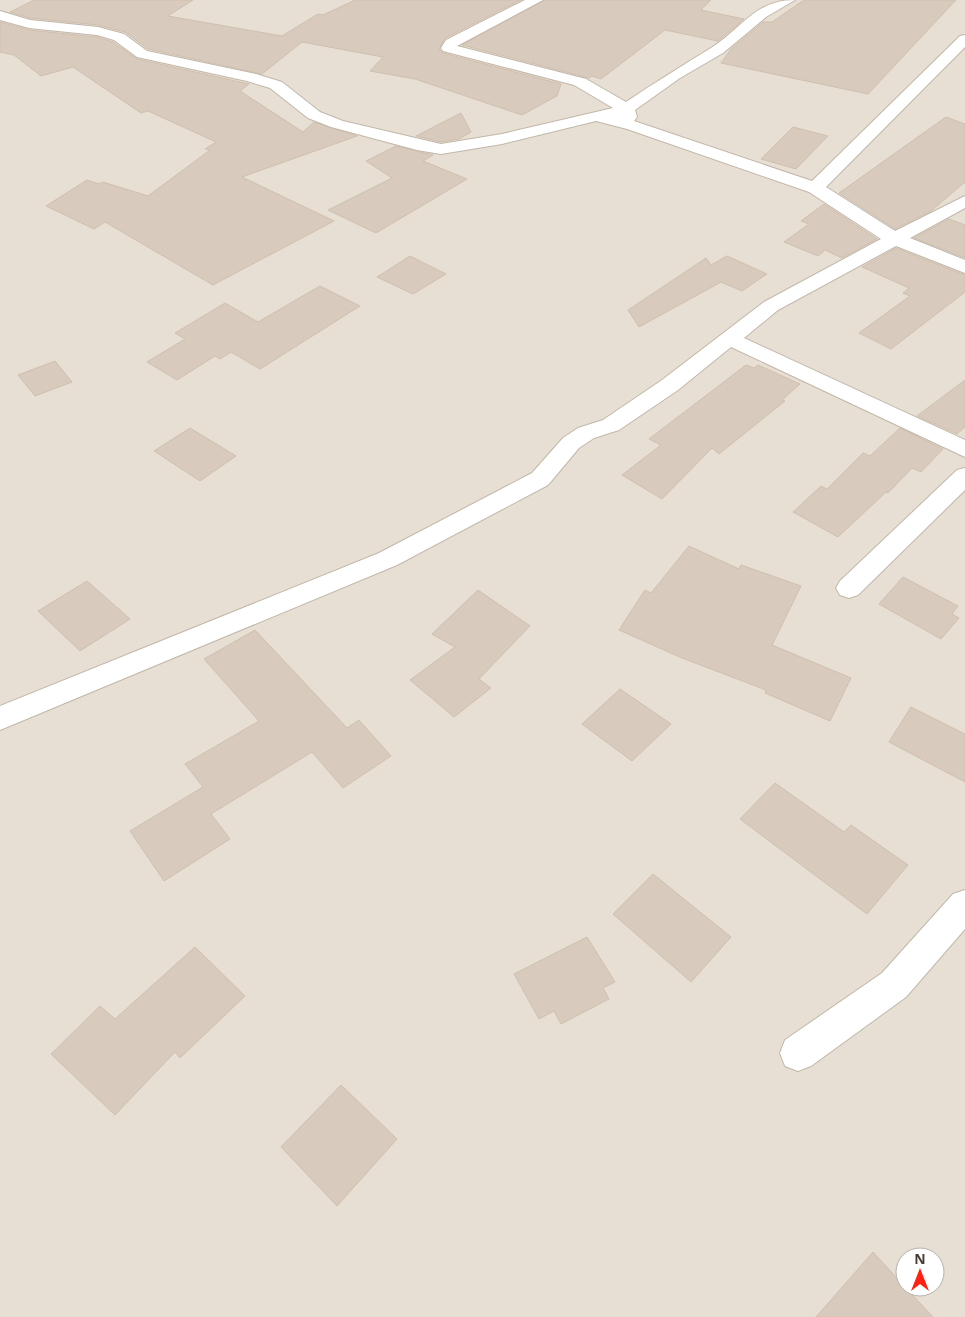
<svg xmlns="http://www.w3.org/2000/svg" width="965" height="1317" viewBox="0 0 965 1317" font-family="'Open Sans',sans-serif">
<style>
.residential{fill:#e7dfd3;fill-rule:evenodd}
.building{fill:#d8cbbd;stroke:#d0bfad}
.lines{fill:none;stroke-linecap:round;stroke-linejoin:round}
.street-casing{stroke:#c1b7aa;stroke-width:2}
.street{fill:#fff;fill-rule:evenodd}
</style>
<rect width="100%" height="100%" fill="#f3eee5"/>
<path class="residential" d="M 0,0 L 965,0 L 965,1317 L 0,1317 ZM 905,1257 L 935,1257 L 935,1287 L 905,1287 Z"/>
<g class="building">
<path d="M 34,0 L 193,0 L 168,16 L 282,36 L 318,14 L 323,15 L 355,0 L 521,0 L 445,38 L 439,49 L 443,53 L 561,84 L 557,96 L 522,115 L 415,79 L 370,71 L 383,57 L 302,42 L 262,74 L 148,49 L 125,32 L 98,25 L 30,18 L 10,12 Z"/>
<path d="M 545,0 L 711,0 L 701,10 L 744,19 L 718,41 L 665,30 L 601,79 L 592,76 L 589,78 L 462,45 Z"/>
<path d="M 804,0 L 956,0 L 868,94 L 721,63 L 731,49 L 763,22 L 772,22 Z"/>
<path d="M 0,22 L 29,30 L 97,37 L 113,42 L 137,59 L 249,84 L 240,91 L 303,132 L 314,122 L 357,136 L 242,177 L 334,221 L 213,285 L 105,222 L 94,229 L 46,206 L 87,180 L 99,184 L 103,182 L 148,196 L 210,150 L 205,149 L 216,142 L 148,111 L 141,113 L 73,67 L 41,76 L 14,55 L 0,52 Z"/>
<path d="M 461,113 L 471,132 L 459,139 L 441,142 L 416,136 Z"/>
<path d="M 946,117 L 965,124 L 965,182 L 931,211 L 895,229 L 839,193 Z"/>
<path d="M 793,127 L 828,136 L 796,169 L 761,159 Z"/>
<path d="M 396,146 L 433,155 L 423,161 L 467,179 L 376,233 L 328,210 L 392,178 L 366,161 Z"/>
<path d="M 824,204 L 877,239 L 842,258 L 825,250 L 818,256 L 784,242 L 809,224 L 801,221 Z"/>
<path d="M 949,219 L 965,225 L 965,258 L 914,238 Z"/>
<path d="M 896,248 L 965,275 L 965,292 L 891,349 L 859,333 L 910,296 L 903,293 L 909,288 L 862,267 Z"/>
<path d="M 410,256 L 446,274 L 413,294 L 377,277 Z"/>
<path d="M 727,256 L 767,274 L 742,291 L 721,282 L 639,327 L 628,310 L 706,258 L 711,265 Z"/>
<path d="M 320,286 L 360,306 L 260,369 L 231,352 L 220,359 L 215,356 L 177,380 L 147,362 L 185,339 L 175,333 L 225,303 L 258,322 Z"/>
<path d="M 55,361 L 72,382 L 35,396 L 18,375 Z"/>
<path d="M 746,365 L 754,368 L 758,365 L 800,384 L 782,400 L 785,401 L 719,454 L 712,448 L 662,499 L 622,475 L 661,445 L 649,439 Z"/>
<path d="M 965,380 L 965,427 L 957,434 L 917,416 Z"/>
<path d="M 190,428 L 236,456 L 200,481 L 154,451 Z"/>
<path d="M 900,428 L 943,449 L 921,472 L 912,468 L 888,493 L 886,492 L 838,537 L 793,512 L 821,486 L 827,489 L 863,453 L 870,456 Z"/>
<path d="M 689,546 L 739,569 L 741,565 L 801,586 L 772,645 L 851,678 L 830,721 L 765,693 L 766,690 L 682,658 L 619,630 L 645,590 L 651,593 Z"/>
<path d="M 903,577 L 958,606 L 952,614 L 959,618 L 941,639 L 879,604 Z"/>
<path d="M 87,581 L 130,619 L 80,651 L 38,611 Z"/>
<path d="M 478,590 L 530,626 L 479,679 L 491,688 L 454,717 L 410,680 L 455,647 L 432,634 Z"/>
<path d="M 255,630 L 347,728 L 359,720 L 391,756 L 343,788 L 312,752 L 211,814 L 230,839 L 164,881 L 130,831 L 203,787 L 185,764 L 259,721 L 204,659 Z"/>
<path d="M 620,689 L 671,724 L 632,761 L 582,724 Z"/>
<path d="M 911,707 L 965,734 L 965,782 L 889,742 Z"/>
<path d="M 775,783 L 844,832 L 851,825 L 908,865 L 867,914 L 740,819 Z"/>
<path d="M 653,874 L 731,937 L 691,982 L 613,914 Z"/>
<path d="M 587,937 L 615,982 L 603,988 L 609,999 L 561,1024 L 554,1011 L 539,1019 L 514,974 Z"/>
<path d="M 195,947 L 245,996 L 180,1058 L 175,1052 L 115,1115 L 51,1054 L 100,1006 L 115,1019 Z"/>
<path d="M 341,1085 L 397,1139 L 337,1206 L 281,1147 Z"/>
<path d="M 873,1252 L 905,1287 L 933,1317 L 816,1317 Z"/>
</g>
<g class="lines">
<g class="street-casing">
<g id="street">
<path d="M 525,0 L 543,0 L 457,46 L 586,79 L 626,102 C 654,83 682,66 711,48 C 742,29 754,0 795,0 L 766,17 L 723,53 L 680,78 L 635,110 L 637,117 L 634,121 L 812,181 L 960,36 L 965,35 L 965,47 L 826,187 L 895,231 L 965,196 L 965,208 L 910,238 L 965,260 L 965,273 L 896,246 L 778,310 L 744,338 L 965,440 L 965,457 L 731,347 L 678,390 L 619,430 L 594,438 L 579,448 L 548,485 L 397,565 L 0,730 L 0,706 L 379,553 L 532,473 L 563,438 L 578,428 L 603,420 L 662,380 L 764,302 L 881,239 L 809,192 L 627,129 L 596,121 L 502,144 L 441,154 L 417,150 L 331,127 L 308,118 L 270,88 L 247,81 L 137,57 L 114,40 L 97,35 L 29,28 L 0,20 L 0,11 L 30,20 L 98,27 L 124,34 L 147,51 L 256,74 L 282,82 L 320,112 L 343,121 L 441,144 L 502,134 L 613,108 L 574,85 L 443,51 L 441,48 L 446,40 Z"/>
<path d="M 965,468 L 965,490 L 858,595 L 849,598 L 840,595 L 836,588 L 840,581 L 957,470 Z"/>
<path d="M 965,890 L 965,929 L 906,997 L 811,1066 L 798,1071 L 785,1066 L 780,1053 L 785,1040 L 882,973 L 953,894 Z"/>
</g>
</g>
<use href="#street" class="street"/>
</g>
<g transform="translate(920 1272)"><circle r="24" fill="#ffffff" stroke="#b5b1ae"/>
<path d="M0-4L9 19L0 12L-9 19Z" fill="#fe2011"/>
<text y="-8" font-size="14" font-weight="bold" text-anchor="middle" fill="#453d35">N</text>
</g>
</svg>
